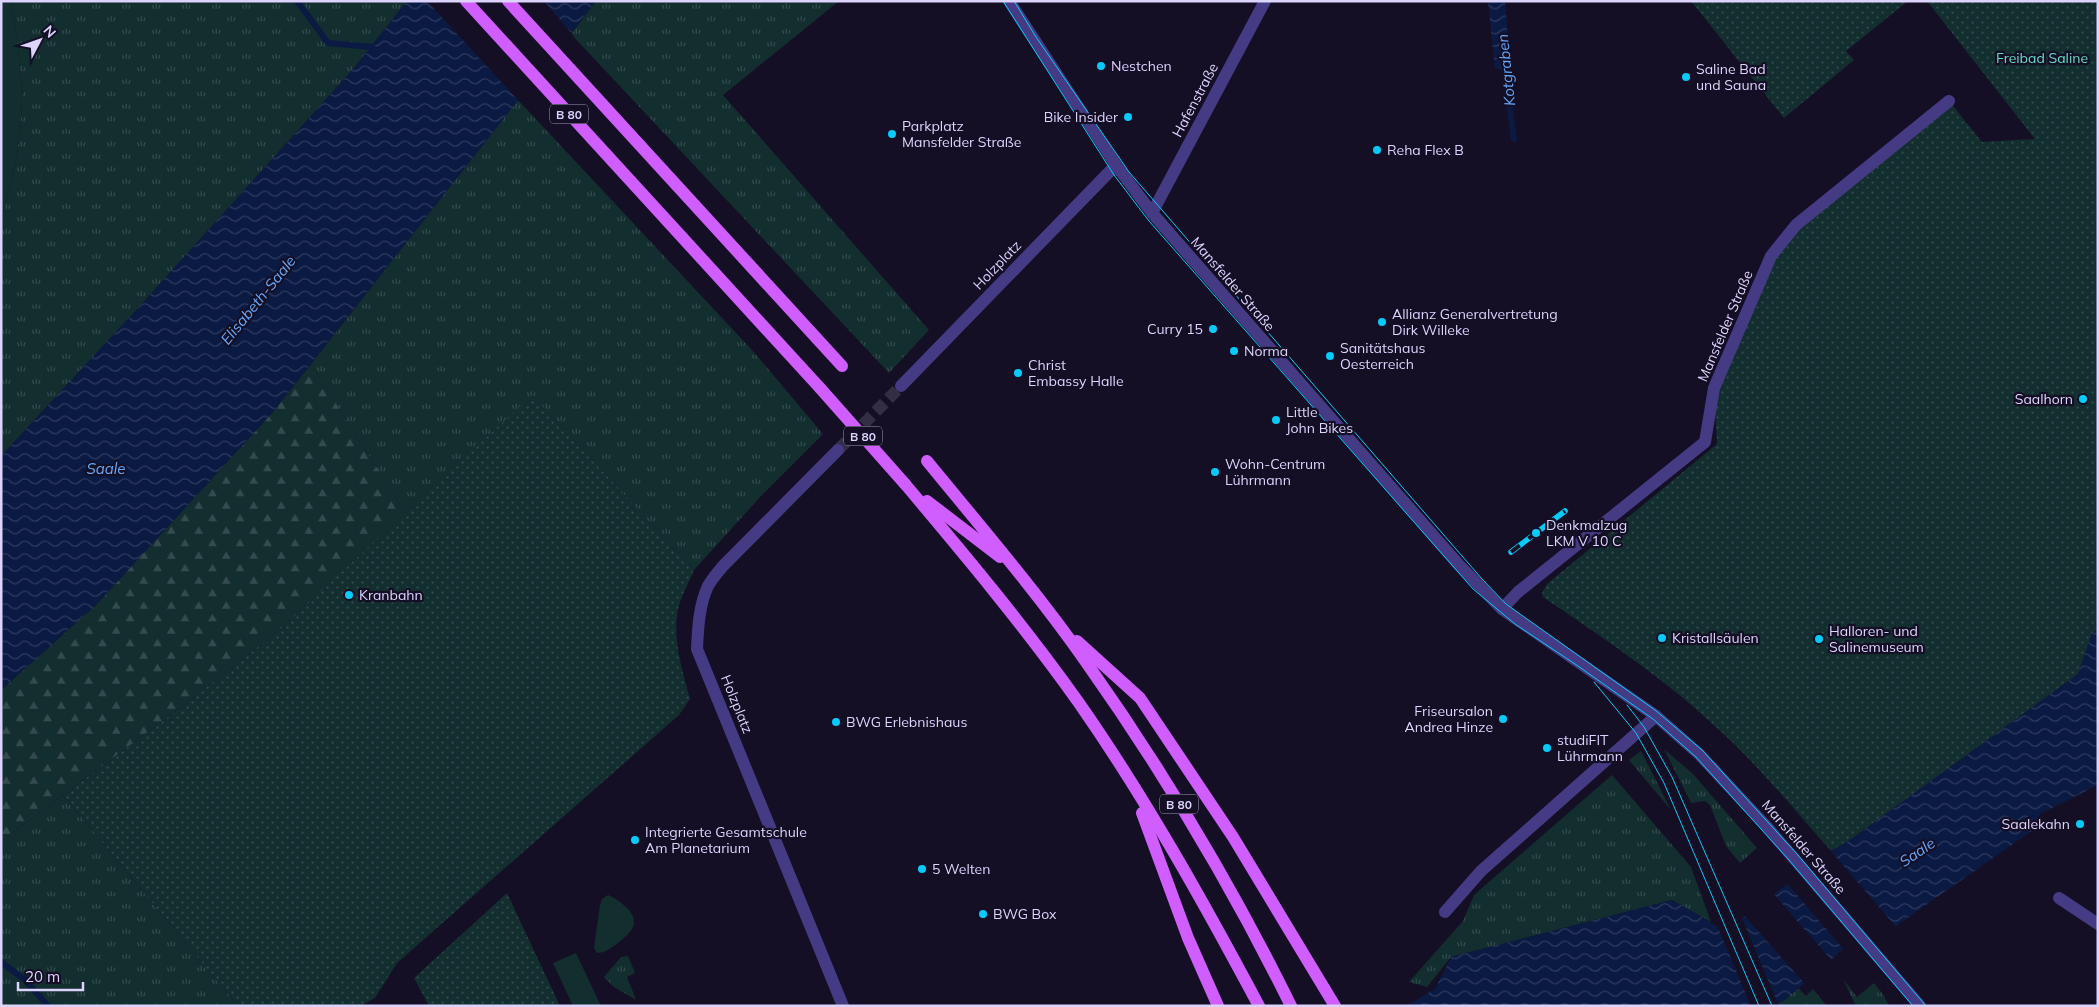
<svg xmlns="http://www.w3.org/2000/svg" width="2099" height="1007" viewBox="0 0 2099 1007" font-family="Mulish,sans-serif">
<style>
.grass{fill:url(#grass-tufts)}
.forest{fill:url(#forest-firs)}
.park{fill:url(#park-dots)}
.pitch{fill:#122e2f}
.water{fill:url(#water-waves)}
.pier{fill:#150f25}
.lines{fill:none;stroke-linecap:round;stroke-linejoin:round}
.stream{stroke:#0b1a43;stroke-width:6}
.minor-tunnel{stroke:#332d46;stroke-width:12;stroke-dasharray:12 6;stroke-linecap:butt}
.minor{stroke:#453b84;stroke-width:12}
.major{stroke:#d05dfd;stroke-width:12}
.tram{stroke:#04cbfb;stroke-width:1}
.rail-casing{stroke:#04cbfb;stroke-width:5.5}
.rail{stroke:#150f25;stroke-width:4;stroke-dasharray:11;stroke-linecap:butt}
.major-bridge{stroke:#d05dfd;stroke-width:12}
.poi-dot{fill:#04cbfb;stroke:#150f25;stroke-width:2}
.labels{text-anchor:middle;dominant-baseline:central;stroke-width:4.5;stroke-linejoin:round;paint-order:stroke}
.shield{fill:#150f25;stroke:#a199bd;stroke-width:1}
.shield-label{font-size:12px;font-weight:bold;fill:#ddd4fe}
.park-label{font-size:14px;fill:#61deca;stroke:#150f25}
.poi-label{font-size:14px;fill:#ddd4fe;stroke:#150f25;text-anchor:start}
.street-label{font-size:14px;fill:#ddd4fe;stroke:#150f25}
.water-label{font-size:15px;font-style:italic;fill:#64a8fd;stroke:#150f25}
</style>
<defs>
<pattern id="grass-tufts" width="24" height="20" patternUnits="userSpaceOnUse" patternTransform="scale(1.25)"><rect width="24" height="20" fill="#122e2f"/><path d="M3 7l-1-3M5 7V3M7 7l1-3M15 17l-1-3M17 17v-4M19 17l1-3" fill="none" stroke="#344b4e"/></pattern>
<pattern id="forest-firs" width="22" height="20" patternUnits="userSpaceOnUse" patternTransform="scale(1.25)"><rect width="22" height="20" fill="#122e2f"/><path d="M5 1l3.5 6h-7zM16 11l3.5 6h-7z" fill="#344b4e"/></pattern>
<pattern id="park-dots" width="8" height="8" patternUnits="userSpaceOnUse" patternTransform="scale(1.25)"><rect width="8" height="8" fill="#122e2f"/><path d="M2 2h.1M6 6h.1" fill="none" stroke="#344b4e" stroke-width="1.8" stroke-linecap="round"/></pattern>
<pattern id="water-waves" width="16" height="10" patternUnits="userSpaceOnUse" patternTransform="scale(1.25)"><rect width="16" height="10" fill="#0b1a43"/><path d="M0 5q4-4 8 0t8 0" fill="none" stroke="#2e3a5f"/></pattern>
</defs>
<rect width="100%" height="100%" fill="#150f25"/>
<g class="grass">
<path d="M 11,1 L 407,1 L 354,68 L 140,306 L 1,456 L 1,221 C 12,181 22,139 22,97 C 21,65 16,33 11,1 Z"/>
<path d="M 596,1 L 839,1 L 723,95 L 929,330 L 889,373 L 571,34 Z"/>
<path d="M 518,100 L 752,350 L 823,434 L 761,496 L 694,570 L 532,396 L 406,514 L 311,364 Z"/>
<path d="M 1664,749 L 1693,774 L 1757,848 L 1740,863 L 1726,846 L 1710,805 L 1705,801 L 1691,803 Z"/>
<path d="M 1641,751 L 1671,810 L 1629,760 Z"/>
<path d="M 1612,775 L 1691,867 L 1711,922 L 1672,900 L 1451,957 L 1427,987 L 1409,982 L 1463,921 L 1474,895 Z"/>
<path d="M 63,795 L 238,1006 L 1,1006 L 1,841 Z"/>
<path d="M 628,956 L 635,973 L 627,977 L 636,1000 L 614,987 L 604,977 L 621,957 Z"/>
<path d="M 1843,979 L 1857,997 L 1874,983 L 1884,996 L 1889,1006 L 1856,1006 Z"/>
<path d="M 1798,988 L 1806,996 L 1813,989 L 1827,1006 L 1779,1006 L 1778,1004 Z"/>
</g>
<path class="forest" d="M 311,364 L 406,514 L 276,633 L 168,717 L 1,841 L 1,690 L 96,605 L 273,412 Z"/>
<g class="park">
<path d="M 1691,1 L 1908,1 L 1846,51 L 1854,60 L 1784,118 Z"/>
<path d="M 1927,1 L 2098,1 L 2098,629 L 2092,634 L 2078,674 L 1850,840 L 1831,851 C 1794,809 1758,765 1717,728 C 1664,678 1603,638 1543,597 L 1542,593 L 1547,584 L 1717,444 L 1714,388 L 1760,282 L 1796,225 L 1949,101 L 1982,142 L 2035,139 Z"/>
<path d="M 532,395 L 694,570 C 690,580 684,591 680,602 C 670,632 682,670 690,699 L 679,715 L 397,963 L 375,998 L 360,1006 L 238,1006 L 63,795 L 168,717 L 276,633 Z"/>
<path d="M 507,893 L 560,1006 L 429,1006 L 414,978 Z"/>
</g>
<g class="pitch">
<path d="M 1,1 L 11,1 C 16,33 21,65 22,97 C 22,139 12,181 1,221 Z"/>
<path d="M 608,895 C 616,898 620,902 627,908 C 641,923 632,932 618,943 C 611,948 605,953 597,953 L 594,948 L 600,905 L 602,899 Z"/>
<path d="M 576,953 L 601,1006 L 573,1006 L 553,963 Z"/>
</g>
<g class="water">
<path d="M 407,1 L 596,1 L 273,412 L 96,605 L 1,690 L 1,456 L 140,306 L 354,68 Z"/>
<path d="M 1488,1 L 1505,1 L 1510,67 L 1495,69 Z"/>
<path d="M 2098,629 L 2098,785 L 2040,814 L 2033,830 L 1896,926 L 1872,924 L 1785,1000 L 1775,1006 L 1406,1006 L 1435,989 L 1451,957 L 1672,900 L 1725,931 L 1831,851 L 1850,840 L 2078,674 L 2092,633 Z"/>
</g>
<g class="pier">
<path d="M 427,1 L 544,1 L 573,35 L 520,102 Z"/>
<path d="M 1829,849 L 1897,928 L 1873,927 L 1845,951 L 1786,882 Z"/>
<path d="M 1772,892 L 1833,962 L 1806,985 L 1743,914 Z"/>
<path d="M 1741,916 L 1778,1004 L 1778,1006 L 1751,1006 L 1716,923 L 1725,928 Z"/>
</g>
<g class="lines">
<g class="stream">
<path d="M 297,1 L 328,43 L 371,47 L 378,51"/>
<path d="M 1503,61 L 1514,139"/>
<path d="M 1,962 L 25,980 L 48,1006"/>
</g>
<path class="minor-tunnel" d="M 838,450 L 901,386"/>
<g class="minor">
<path d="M 1009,1 L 1116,165 L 1152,213 L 1459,565 L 1502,609 L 1656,716 L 1699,754 L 1767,827 L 1920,1006"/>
<path d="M 1152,213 L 1265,1"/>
<path d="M 901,386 L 1116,165"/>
<path d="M 838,450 L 723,566 C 718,572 712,579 708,586 C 699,605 698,628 697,649 L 843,1006"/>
<path d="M 1502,609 L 1518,592 L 1705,442 L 1714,388 L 1771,256 L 1796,225 L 1949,101"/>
<path d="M 2059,898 L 2098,924"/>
<path d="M 1445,912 L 1481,871 L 1656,716"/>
</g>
<g class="major">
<path d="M 466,1 L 820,388"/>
<path d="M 508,1 L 842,366"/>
<path d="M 927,461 C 981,527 1037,592 1086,662 C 1163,771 1232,886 1291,1006"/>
<path d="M 905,484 C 965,555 1025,627 1079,703 C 1146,799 1204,903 1259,1006"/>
<path d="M 927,501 L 1000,557"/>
<path d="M 1077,641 L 1140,698 L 1233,837 L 1335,1006"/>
<path d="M 1142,813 L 1188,938 L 1218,1006"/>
</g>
<g class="tram">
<path d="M 1003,1 L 1114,175 L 1149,221 L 1473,589 L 1515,624 L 1578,666 L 1653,719 L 1696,757 L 1789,860 L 1913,1006"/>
<path d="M 1014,1 L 1036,37 L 1129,172 L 1482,579 L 1506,604 L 1655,710 L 1702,750 L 1797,854 L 1926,1006"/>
<path d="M 1594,682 L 1636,733 L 1664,783 L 1759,1006"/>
<path d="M 1627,705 L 1644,727 L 1672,777 L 1772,1006"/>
</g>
<g class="rail-casing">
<path id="rail" d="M 1511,552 L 1565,511"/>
</g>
<use href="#rail" class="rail"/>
<path class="major-bridge" d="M 820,388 L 905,484"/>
</g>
<g class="poi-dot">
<circle cx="1101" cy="66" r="5"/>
<circle cx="1686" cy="77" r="5"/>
<circle cx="1128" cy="117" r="5"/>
<circle cx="892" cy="134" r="5"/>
<circle cx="1377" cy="150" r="5"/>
<circle cx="1382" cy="322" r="5"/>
<circle cx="1213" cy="329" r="5"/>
<circle cx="1234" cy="351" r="5"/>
<circle cx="1330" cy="356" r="5"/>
<circle cx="1018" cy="373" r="5"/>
<circle cx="2083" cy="399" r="5"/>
<circle cx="1276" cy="420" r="5"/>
<circle cx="1215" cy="472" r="5"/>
<circle cx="1536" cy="533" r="5"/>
<circle cx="349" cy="595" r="5"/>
<circle cx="1662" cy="638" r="5"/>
<circle cx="1819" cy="639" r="5"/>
<circle cx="1503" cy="719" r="5"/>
<circle cx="836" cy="722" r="5"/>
<circle cx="1547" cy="748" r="5"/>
<circle cx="2080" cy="824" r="5"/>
<circle cx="635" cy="840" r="5"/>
<circle cx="922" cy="869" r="5"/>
<circle cx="983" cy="914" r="5"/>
</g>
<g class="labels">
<g class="shield">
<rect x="550" y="104.5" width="38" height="19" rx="4"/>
<rect x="844" y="426.5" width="38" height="19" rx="4"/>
<rect x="1160" y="794.5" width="38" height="19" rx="4"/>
</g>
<g class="shield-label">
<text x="569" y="114">B 80</text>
<text x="863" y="436">B 80</text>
<text x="1179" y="804">B 80</text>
</g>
<g class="park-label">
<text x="2042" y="58">Freibad Saline</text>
</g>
<g class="poi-label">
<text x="1111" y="66">Nestchen</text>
<text x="1696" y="69">Saline Bad<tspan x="1696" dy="16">und Sauna</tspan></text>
<text x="1118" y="117" text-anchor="end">Bike Insider</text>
<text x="902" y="126">Parkplatz<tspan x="902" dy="16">Mansfelder Straße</tspan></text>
<text x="1387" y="150">Reha Flex B</text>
<text x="1392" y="314">Allianz Generalvertretung<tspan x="1392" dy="16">Dirk Willeke</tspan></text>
<text x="1203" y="329" text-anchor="end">Curry 15</text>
<text x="1340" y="348">Sanitätshaus<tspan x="1340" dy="16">Oesterreich</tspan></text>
<text x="1244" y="351">Norma</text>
<text x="1028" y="365">Christ<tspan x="1028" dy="16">Embassy Halle</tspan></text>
<text x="2073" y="399" text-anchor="end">Saalhorn</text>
<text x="1286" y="412">Little<tspan x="1286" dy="16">John Bikes</tspan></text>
<text x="1225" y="464">Wohn-Centrum<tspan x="1225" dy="16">Lührmann</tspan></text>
<text x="1546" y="525">Denkmalzug<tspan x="1546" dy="16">LKM V 10 C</tspan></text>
<text x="359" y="595">Kranbahn</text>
<text x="1829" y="631">Halloren- und<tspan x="1829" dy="16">Salinemuseum</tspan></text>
<text x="1672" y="638">Kristallsäulen</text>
<text x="1493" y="711" text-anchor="end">Friseursalon<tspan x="1493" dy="16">Andrea Hinze</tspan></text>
<text x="846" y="722">BWG Erlebnishaus</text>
<text x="1557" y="740">studiFIT<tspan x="1557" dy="16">Lührmann</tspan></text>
<text x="2070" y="824" text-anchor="end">Saalekahn</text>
<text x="645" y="832">Integrierte Gesamtschule<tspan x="645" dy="16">Am Planetarium</tspan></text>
<text x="932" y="869">5 Welten</text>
<text x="993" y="914">BWG Box</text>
</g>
<g class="street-label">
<text transform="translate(1195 100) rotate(-62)">Hafenstraße</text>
<text transform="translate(997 265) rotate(-46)">Holzplatz</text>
<text transform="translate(1233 284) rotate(49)">Mansfelder Straße</text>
<text transform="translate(1725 326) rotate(-67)">Mansfelder Straße</text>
<text transform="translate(737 704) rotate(68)">Holzplatz</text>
<text transform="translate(1804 847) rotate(49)">Mansfelder Straße</text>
</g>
<g class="water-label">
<text transform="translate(1506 70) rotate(-96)">Kotgraben</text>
<text transform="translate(258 300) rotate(-51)">Elisabeth-Saale</text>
<text x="106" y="468">Saale</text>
<text transform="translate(1917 852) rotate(-34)">Saale</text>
</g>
</g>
<rect width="2099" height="1007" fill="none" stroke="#ddd4fe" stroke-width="5"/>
<g transform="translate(40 40) rotate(49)" stroke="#150f25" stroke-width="4" paint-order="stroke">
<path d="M0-4L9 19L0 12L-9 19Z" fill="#ddd4fe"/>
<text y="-8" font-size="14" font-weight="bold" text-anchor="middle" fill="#ddd4fe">N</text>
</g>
<path d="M18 982v8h65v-8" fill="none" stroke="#ddd4fe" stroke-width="2.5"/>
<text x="25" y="982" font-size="15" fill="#ddd4fe" stroke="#150f25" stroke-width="4" paint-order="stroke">20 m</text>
</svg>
